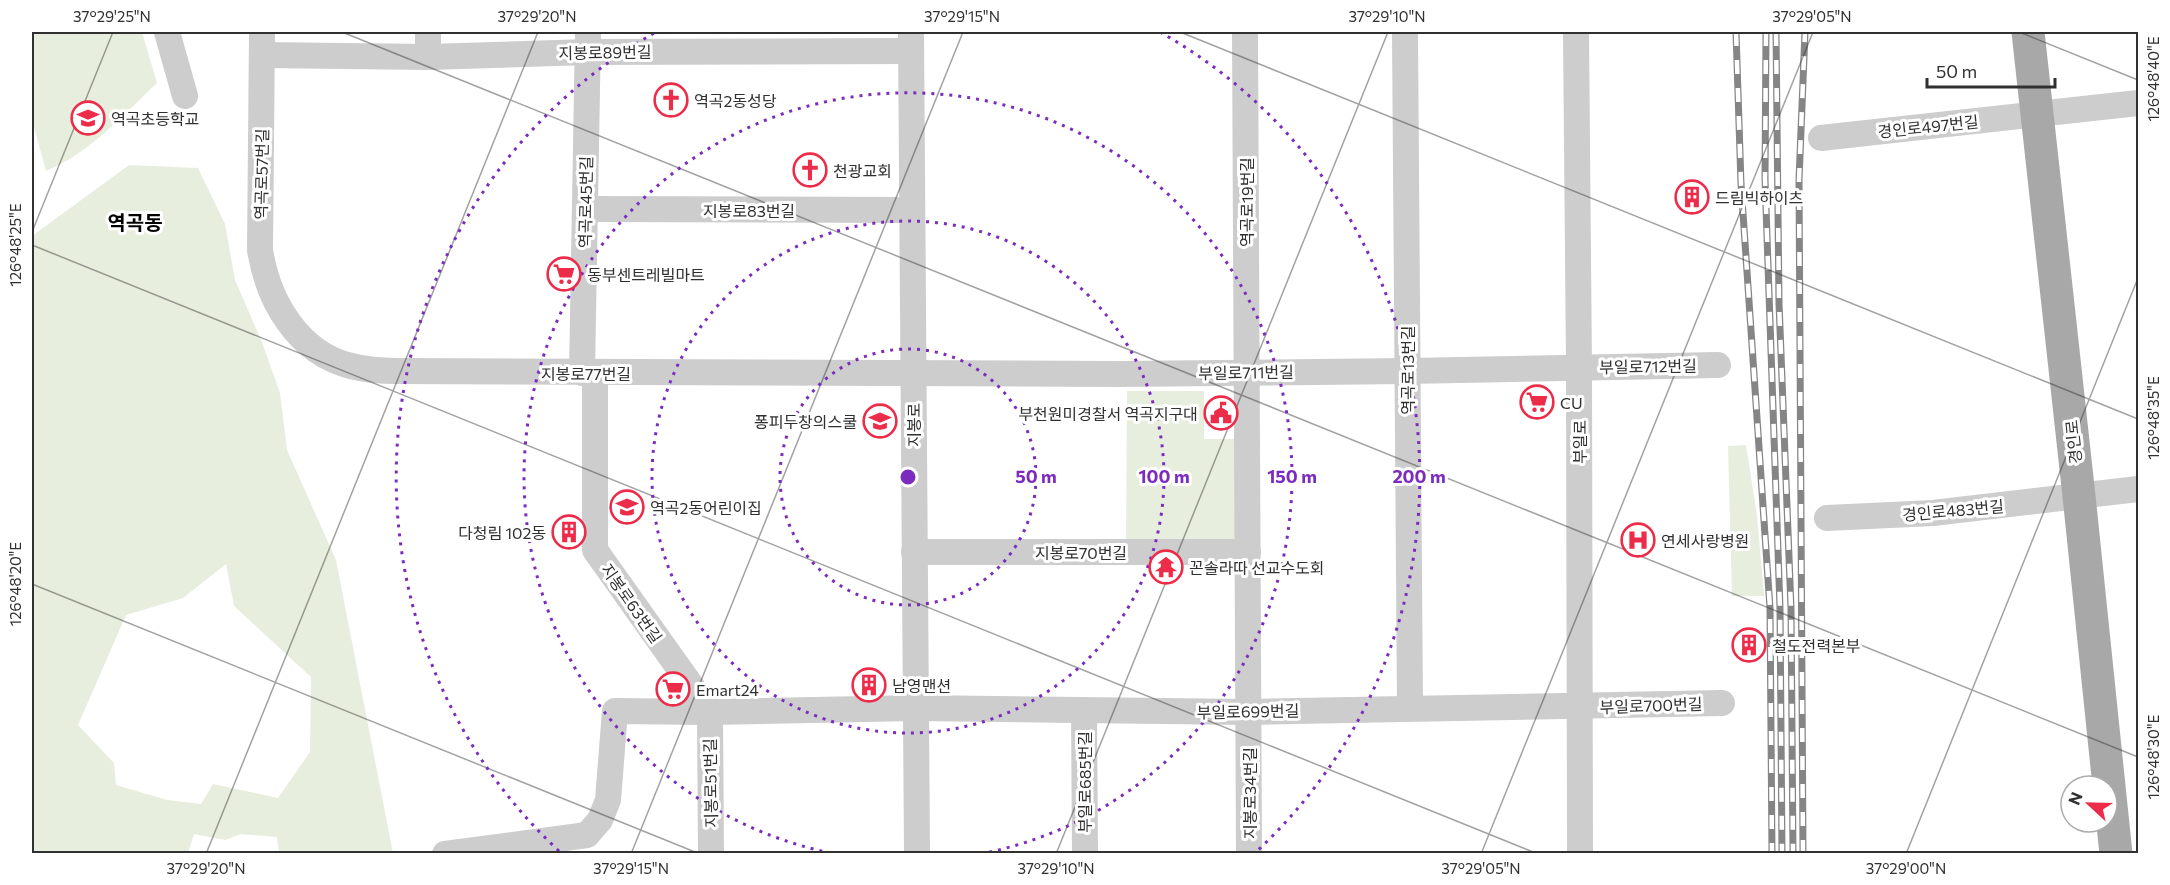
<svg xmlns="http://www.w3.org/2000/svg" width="2170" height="885" viewBox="0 0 2170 885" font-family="Commissioner,'Noto Sans KR',sans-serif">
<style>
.green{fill:#e8eede;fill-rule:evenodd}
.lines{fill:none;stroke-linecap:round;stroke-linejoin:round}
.minor{stroke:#cdcdcd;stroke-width:26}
.major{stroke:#a8a8a8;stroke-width:33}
.rail-casing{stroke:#858585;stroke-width:7}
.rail{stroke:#fff;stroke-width:4.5;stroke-dasharray:14;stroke-linecap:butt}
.ticks{fill:none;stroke:#303030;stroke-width:1.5;stroke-opacity:0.45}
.ring{fill:none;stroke:#7b2cbf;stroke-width:3;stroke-dasharray:3 6}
.labels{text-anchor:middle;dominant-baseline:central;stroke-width:6;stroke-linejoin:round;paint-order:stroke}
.street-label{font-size:16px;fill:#303030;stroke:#fff}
.poi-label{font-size:16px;fill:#303030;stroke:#fff;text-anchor:start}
.quarter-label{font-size:20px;font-weight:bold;fill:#000;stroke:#fff}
.centre{fill:#7b2cbf;stroke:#fff;stroke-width:3}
.ring-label{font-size:18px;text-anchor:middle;font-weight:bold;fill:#7b2cbf;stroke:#fff;stroke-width:6;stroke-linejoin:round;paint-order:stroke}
.neatline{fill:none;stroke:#303030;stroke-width:2}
.ticks-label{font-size:15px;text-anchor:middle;fill:#303030}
</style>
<rect width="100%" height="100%" fill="#fff"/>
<g class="green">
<path d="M 32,32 L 142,32 L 157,83 C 123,115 90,153 46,171 L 32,120 Z"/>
<path d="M 129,165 L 198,168 L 225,224 L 235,280 L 262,342 L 280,393 L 287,450 L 336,560 L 393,853 L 279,853 L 277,837 L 241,834 L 225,840 L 194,834 L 188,853 L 32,853 L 32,236 ZM 226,564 L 234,606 L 311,677 L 310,752 L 278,798 L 213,784 L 201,804 L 167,800 L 116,785 L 114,763 L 78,725 L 126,615 L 183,598 Z"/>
<path d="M 1127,391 L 1204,391 L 1204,439 L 1237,439 L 1237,545 L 1126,544 Z"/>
<path d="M 1746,445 L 1757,515 L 1764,596 L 1732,596 L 1728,446 Z"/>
</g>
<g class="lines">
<g class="minor">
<path d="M 167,32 L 185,96"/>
<path d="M 262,32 L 260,250 C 268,301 298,353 351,366 C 366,370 382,371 397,371 L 1120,374 L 1407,371 L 1718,365"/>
<path d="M 911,32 L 917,854"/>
<path d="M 1245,32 L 1249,854"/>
<path d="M 1405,32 L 1410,708"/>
<path d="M 1576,32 L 1579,367 L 1580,854"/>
<path d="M 262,55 L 428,57 L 588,52 L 911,51"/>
<path d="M 428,57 L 428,32"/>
<path d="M 1821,138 L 2138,103"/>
<path d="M 585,209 L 912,210"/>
<path d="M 582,373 L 588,32"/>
<path d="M 595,373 L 595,550 L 710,712"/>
<path d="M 1827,518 L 1933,513 L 2138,489"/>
<path d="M 914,552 L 1248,552"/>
<path d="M 1084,711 L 1085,854"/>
<path d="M 710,712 L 711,854"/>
<path d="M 445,854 L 587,835 L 600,820 L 608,800 L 615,711 L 710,712 L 915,708 L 1249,712 L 1722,703"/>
</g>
<path class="major" d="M 2028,32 L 2079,496 L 2116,854"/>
<g class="rail-casing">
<g id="rail">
<path d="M 1736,32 L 1741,184 L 1770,608 L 1772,854"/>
<path d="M 1766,32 L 1765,179 L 1780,608 L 1782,854"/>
<path d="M 1776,32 L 1779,303 L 1791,608 L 1793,854"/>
<path d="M 1803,854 L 1799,180 L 1805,32"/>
</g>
</g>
<use href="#rail" class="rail"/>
</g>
<path class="ticks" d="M 342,32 L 2138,757M 1180,32 L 2138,419M 2019,32 L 2138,80M 32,232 L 113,32M 32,245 L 1538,854M 32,584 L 700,854M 206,854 L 538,32M 631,854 L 963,32M 1056,854 L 1388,32M 1481,854 L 1813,32M 1906,854 L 2138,278"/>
<g class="ring">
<circle cx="908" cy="477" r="128"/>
<circle cx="908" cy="477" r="256"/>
<path d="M831 853A384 384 0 1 1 985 853"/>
<path d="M559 851A511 511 0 0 1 656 32M1160 32A511 511 0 0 1 1257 851"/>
</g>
<defs>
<g id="church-ring" transform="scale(1.725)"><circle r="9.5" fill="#fff" stroke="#ed2c49" stroke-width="1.5"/><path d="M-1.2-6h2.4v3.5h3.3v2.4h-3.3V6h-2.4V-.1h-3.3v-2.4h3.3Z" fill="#ed2c49"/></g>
<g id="school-ring" transform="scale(1.725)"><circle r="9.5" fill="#fff" stroke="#ed2c49" stroke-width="1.5"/><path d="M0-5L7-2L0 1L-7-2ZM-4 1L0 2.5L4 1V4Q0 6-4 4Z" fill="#ed2c49"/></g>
<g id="building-ring" transform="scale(1.725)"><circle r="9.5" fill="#fff" stroke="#ed2c49" stroke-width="1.5"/><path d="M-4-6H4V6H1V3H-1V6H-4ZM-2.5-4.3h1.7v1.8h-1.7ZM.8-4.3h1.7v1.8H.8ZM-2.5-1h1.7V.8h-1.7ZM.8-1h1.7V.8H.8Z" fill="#ed2c49"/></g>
<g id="supermarket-ring" transform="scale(1.725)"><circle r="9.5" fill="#fff" stroke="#ed2c49" stroke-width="1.5"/><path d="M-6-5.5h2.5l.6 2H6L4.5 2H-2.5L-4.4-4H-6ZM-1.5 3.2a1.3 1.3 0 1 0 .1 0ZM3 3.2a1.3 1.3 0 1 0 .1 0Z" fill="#ed2c49"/></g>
<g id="civic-ring" transform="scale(1.725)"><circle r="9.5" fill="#fff" stroke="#ed2c49" stroke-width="1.5"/><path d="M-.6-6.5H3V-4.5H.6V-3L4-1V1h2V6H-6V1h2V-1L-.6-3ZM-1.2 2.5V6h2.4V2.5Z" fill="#ed2c49"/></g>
<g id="hospital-ring" transform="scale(1.725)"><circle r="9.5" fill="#fff" stroke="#ed2c49" stroke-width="1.5"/><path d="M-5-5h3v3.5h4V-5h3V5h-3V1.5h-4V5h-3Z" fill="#ed2c49"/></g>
<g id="temple-ring" transform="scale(1.725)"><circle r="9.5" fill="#fff" stroke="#ed2c49" stroke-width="1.5"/><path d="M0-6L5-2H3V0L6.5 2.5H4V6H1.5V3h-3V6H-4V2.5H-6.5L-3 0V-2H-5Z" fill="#ed2c49"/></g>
</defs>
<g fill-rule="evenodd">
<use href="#church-ring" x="671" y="100"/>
<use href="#school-ring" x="88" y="118"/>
<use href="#church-ring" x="810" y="170"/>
<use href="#building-ring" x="1692" y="197"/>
<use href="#supermarket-ring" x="564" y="274"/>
<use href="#supermarket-ring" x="1537" y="402"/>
<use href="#civic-ring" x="1221" y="413"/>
<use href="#school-ring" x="880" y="421"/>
<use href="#school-ring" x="627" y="507"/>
<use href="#building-ring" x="569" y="532"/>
<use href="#hospital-ring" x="1638" y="540"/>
<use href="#temple-ring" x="1166" y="567"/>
<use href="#building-ring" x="1749" y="645"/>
<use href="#building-ring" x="869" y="685"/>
<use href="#supermarket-ring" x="673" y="689"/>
</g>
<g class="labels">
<g class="street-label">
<text transform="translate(605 52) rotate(-1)">지봉로89번길</text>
<text transform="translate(1928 126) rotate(-6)">경인로497번길</text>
<text transform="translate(261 174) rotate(-89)">역곡로57번길</text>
<text transform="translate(585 202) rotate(-89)">역곡로45번길</text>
<text transform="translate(1246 202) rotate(-90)">역곡로19번길</text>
<text x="749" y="210">지봉로83번길</text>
<text transform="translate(1648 366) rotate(-1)">부일로712번길</text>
<text transform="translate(1407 370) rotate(-90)">역곡로13번길</text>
<text transform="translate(1246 372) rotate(-1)">부일로711번길</text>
<text x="586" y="373">지봉로77번길</text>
<text transform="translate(913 425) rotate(-90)">지봉로</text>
<text transform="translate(1579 442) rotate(-90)">부일로</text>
<text transform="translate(2073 442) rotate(-96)">경인로</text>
<text transform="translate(1953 510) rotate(-5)">경인로483번길</text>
<text x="1081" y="552">지봉로70번길</text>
<text transform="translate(632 603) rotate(55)">지봉로63번길</text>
<text transform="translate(1651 705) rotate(-2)">부일로700번길</text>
<text transform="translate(1248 711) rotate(-1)">부일로699번길</text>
<text transform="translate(1084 782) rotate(-90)">부일로685번길</text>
<text transform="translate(710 783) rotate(-91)">지봉로51번길</text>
<text transform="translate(1249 793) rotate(-90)">지봉로34번길</text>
</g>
<g class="poi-label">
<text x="694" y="100">역곡2동성당</text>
<text x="111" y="118">역곡초등학교</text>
<text x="833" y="170">천광교회</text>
<text x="1715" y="197">드림빅하이츠</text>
<text x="587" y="274">동부센트레빌마트</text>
<text x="1560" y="402">CU</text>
<text x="1198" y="413" text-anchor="end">부천원미경찰서 역곡지구대</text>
<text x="857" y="421" text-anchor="end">퐁피두창의스쿨</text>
<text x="650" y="507">역곡2동어린이집</text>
<text x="546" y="532" text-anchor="end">다청림 102동</text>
<text x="1661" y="540">연세사랑병원</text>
<text x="1189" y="567">꼰솔라따 선교수도회</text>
<text x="1772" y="645">철도전력본부</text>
<text x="892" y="685">남영맨션</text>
<text x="696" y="689">Emart24</text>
</g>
<g class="quarter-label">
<text x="135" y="222">역곡동</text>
</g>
</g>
<circle cx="908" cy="477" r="9" class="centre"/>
<g class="ring-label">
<text x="1036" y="483">50 m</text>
<text x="1164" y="483">100 m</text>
<text x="1292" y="483">150 m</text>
<text x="1419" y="483">200 m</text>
</g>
<rect width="2170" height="885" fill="none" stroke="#ffffff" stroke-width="66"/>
<g transform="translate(2089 804) rotate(292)"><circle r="28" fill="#ffffff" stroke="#acacac" stroke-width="1.5"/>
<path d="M0-4.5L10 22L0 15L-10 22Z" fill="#ed2c49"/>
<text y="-9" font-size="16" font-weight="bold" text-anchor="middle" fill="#303030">N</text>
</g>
<path d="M1927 78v9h128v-9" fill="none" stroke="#303030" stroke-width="3"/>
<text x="1936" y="78" font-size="18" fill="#303030" stroke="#ffffff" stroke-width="4.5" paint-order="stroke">50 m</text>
<rect x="33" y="33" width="2104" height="819" class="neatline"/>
<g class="ticks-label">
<text x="112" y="22">37°29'25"N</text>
<text x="537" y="22">37°29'20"N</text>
<text x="962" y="22">37°29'15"N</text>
<text x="1387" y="22">37°29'10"N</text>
<text x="1812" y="22">37°29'05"N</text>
<text transform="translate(2154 79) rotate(-90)" y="5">126°48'40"E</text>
<text transform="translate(16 245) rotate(-90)" y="5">126°48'25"E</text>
<text transform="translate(2154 418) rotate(-90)" y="5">126°48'35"E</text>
<text transform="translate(16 584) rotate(-90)" y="5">126°48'20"E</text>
<text transform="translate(2154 757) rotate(-90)" y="5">126°48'30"E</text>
<text x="206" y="874">37°29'20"N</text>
<text x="631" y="874">37°29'15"N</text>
<text x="1056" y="874">37°29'10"N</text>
<text x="1481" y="874">37°29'05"N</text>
<text x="1906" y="874">37°29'00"N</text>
</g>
</svg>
